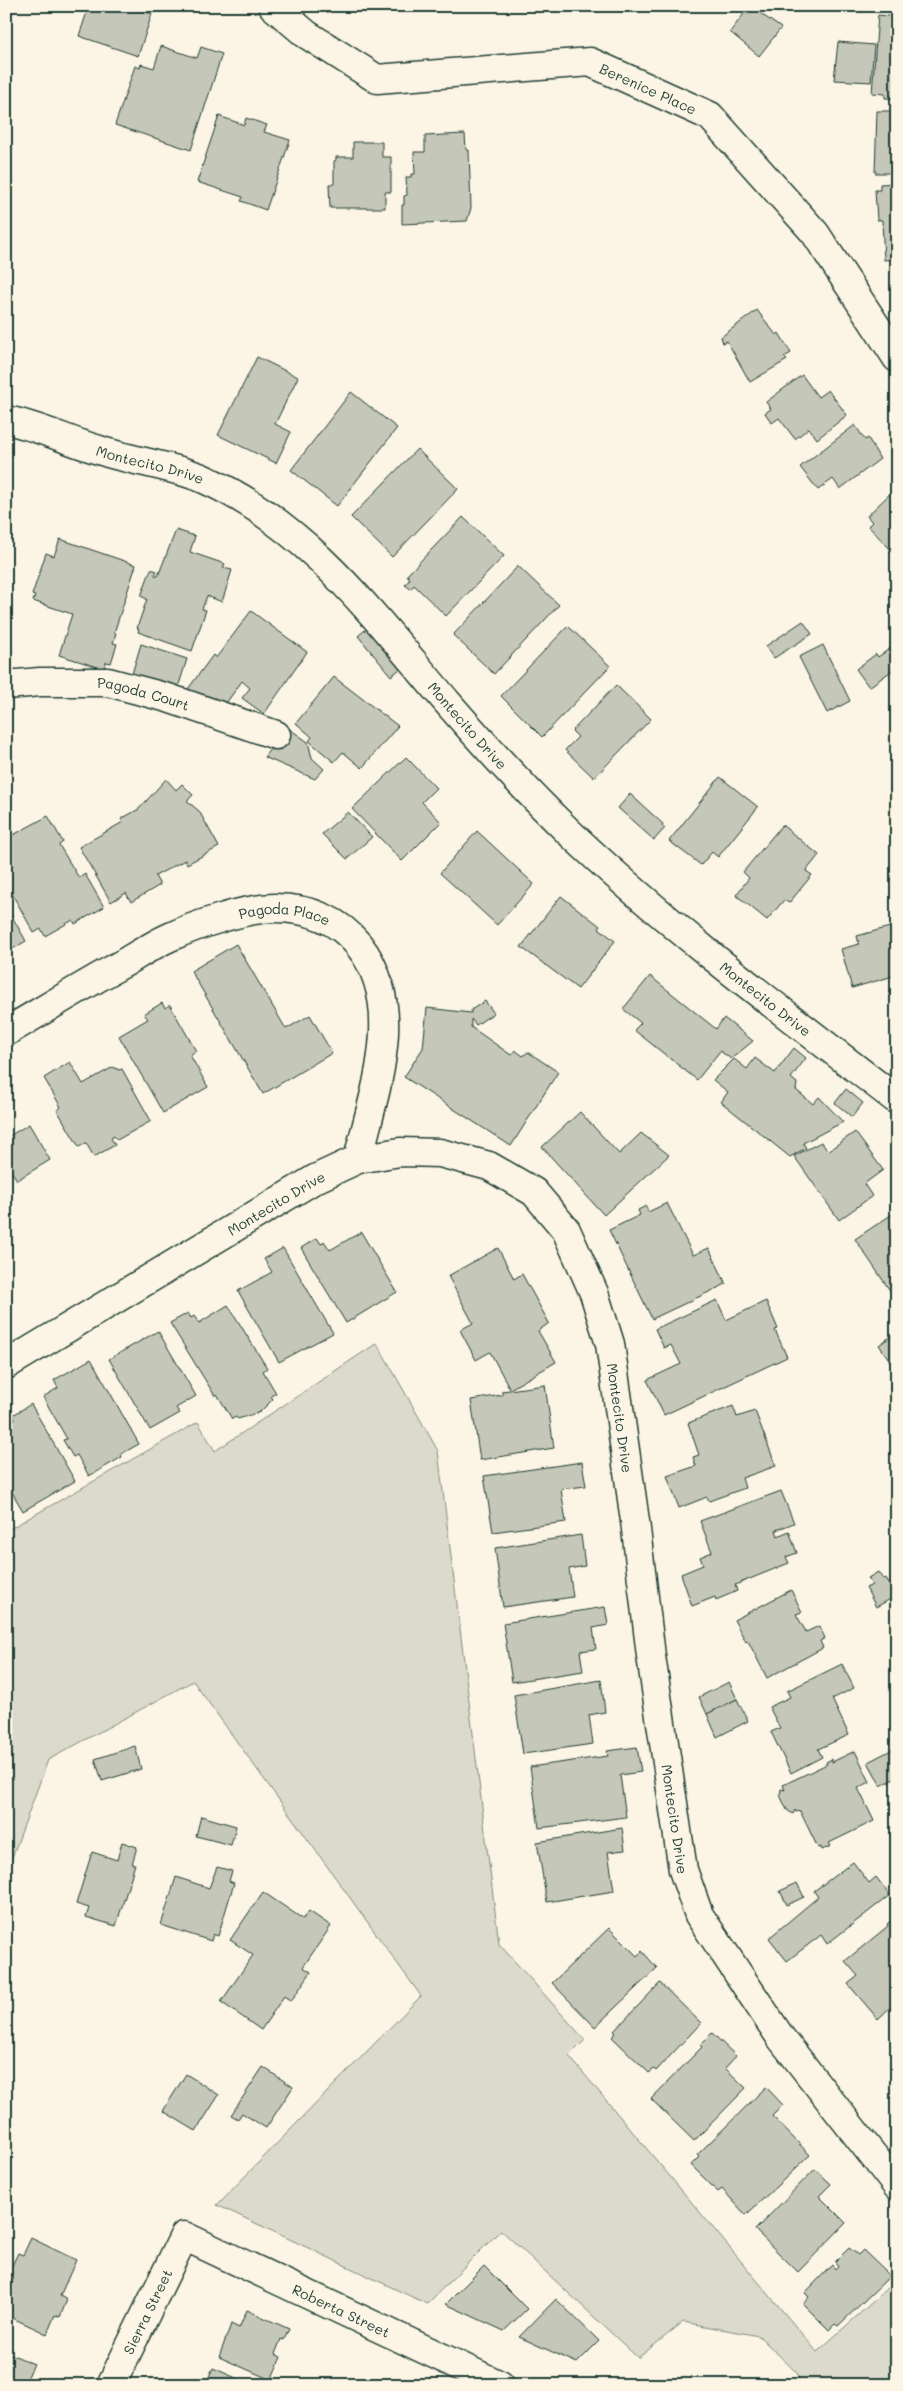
<svg xmlns="http://www.w3.org/2000/svg" width="903" height="2391" viewBox="0 0 903 2391" font-family="Mali,sans-serif">
<style>
.green{fill:#dcdacc;stroke:#7e8c80}
.building{fill:#c5c7b9;stroke:#1f3d34}
.lines{fill:none;stroke-linecap:round;stroke-linejoin:round}
.street-casing{stroke:#1f3d34;stroke-width:31}
.street{stroke:#fcf5e5;stroke-width:28}
.labels{text-anchor:middle;dominant-baseline:central;stroke-width:4;stroke-linejoin:round;paint-order:stroke}
.street-label{font-size:14px;fill:#1f3d34;stroke:#fcf5e5}
</style>
<rect width="100%" height="100%" fill="#fcf5e5"/>
<filter id="ink" filterUnits="userSpaceOnUse"><feTurbulence type="fractalNoise" baseFrequency=".02" numOctaves="2"/><feDisplacementMap in="SourceGraphic" scale="10" xChannelSelector="R" yChannelSelector="G"/><feConvolveMatrix kernelMatrix="1 2 1 2 8 2 1 2 1" color-interpolation-filters="sRGB"/></filter>
<g filter="url(#ink)">
<path class="green" d="M 377,1343 L 438,1451 L 499,1944 L 585,2040 L 569,2056 L 817,2352 L 897,2280 L 897,2385 L 800,2385 L 797,2373 L 759,2336 L 683,2322 L 638,2358 L 501,2230 L 427,2304 L 217,2205 L 421,1996 L 193,1681 L 48,1760 L 6,1874 L 6,1531 L 198,1422 L 215,1451 Z"/>
<g class="building">
<path d="M 89,6 L 128,6 L 152,14 L 138,56 L 79,36 Z"/>
<path d="M 750,6 L 781,28 L 759,56 L 730,32 Z"/>
<path d="M 878,15 L 897,17 L 897,99 L 885,98 L 885,94 L 872,93 Z"/>
<path d="M 838,42 L 874,45 L 871,82 L 834,80 Z"/>
<path d="M 161,46 L 197,58 L 201,47 L 222,54 L 191,150 L 115,125 L 135,66 L 140,68 L 141,64 L 154,68 Z"/>
<path d="M 877,111 L 897,111 L 897,173 L 875,173 Z"/>
<path d="M 219,116 L 244,125 L 246,118 L 267,125 L 264,132 L 290,140 L 266,210 L 241,201 L 243,197 L 197,182 Z"/>
<path d="M 465,134 L 466,150 L 469,150 L 471,208 L 467,221 L 402,224 L 402,205 L 404,205 L 404,196 L 407,195 L 406,177 L 411,177 L 411,174 L 415,174 L 414,152 L 425,152 L 425,136 Z"/>
<path d="M 353,142 L 382,142 L 382,157 L 391,157 L 391,192 L 385,192 L 385,208 L 330,208 L 329,184 L 334,184 L 334,161 L 336,160 L 336,157 L 353,157 Z"/>
<path d="M 897,183 L 897,259 L 884,260 L 882,220 L 877,220 L 875,190 L 880,190 L 880,184 Z"/>
<path d="M 757,310 L 776,335 L 779,333 L 791,353 L 784,357 L 787,360 L 750,382 L 727,341 L 723,343 L 721,337 Z"/>
<path d="M 257,357 L 298,377 L 275,424 L 291,432 L 276,463 L 218,435 Z"/>
<path d="M 802,375 L 818,397 L 828,390 L 847,415 L 817,439 L 809,428 L 795,439 L 779,418 L 772,423 L 765,413 L 771,409 L 766,402 Z"/>
<path d="M 351,392 L 397,428 L 337,506 L 291,470 Z"/>
<path d="M 855,425 L 865,440 L 868,438 L 880,459 L 840,489 L 833,479 L 818,490 L 800,467 Z"/>
<path d="M 417,449 L 458,489 L 392,557 L 351,517 Z"/>
<path d="M 897,487 L 897,556 L 868,526 L 872,522 L 867,516 Z"/>
<path d="M 463,517 L 504,556 L 446,616 L 414,585 L 411,589 L 405,585 L 410,579 L 407,575 Z"/>
<path d="M 176,530 L 195,536 L 190,552 L 225,564 L 223,568 L 232,570 L 222,602 L 207,596 L 202,609 L 206,610 L 192,651 L 138,632 L 139,629 L 137,628 L 147,599 L 141,596 L 151,569 L 157,571 L 155,575 L 158,576 Z"/>
<path d="M 60,539 L 136,565 L 114,633 L 116,633 L 113,643 L 117,644 L 111,663 L 106,662 L 104,669 L 59,655 L 72,614 L 33,601 L 35,596 L 32,595 L 46,553 L 54,556 Z"/>
<path d="M 518,566 L 559,605 L 494,674 L 453,635 Z"/>
<path d="M 251,611 L 307,652 L 264,714 L 242,698 L 250,688 L 242,681 L 219,713 L 188,689 L 213,655 L 216,658 Z"/>
<path d="M 803,621 L 812,634 L 774,658 L 766,646 Z"/>
<path d="M 371,625 L 404,666 L 391,676 L 358,636 Z"/>
<path d="M 568,626 L 610,666 L 542,737 L 501,696 Z"/>
<path d="M 141,644 L 187,659 L 176,694 L 131,677 Z"/>
<path d="M 823,645 L 850,701 L 827,713 L 799,657 Z"/>
<path d="M 892,647 L 897,654 L 897,667 L 869,687 L 856,669 L 876,654 L 878,657 Z"/>
<path d="M 334,677 L 398,726 L 362,768 L 343,752 L 334,762 L 309,741 L 312,737 L 296,723 Z"/>
<path d="M 616,685 L 651,719 L 594,778 L 565,750 L 578,737 L 572,731 Z"/>
<path d="M 287,727 L 308,742 L 312,758 L 324,769 L 315,779 L 264,757 Z"/>
<path d="M 406,757 L 436,788 L 422,802 L 441,822 L 402,861 L 352,809 Z"/>
<path d="M 720,777 L 758,807 L 718,857 L 712,852 L 701,865 L 669,841 Z"/>
<path d="M 166,779 L 176,790 L 182,784 L 193,795 L 187,801 L 199,811 L 219,847 L 187,864 L 185,860 L 155,876 L 160,885 L 131,902 L 126,893 L 111,902 L 79,847 L 123,822 L 121,819 L 139,809 Z"/>
<path d="M 630,794 L 663,824 L 662,826 L 665,828 L 654,840 L 618,808 Z"/>
<path d="M 348,812 L 372,837 L 347,859 L 322,834 Z"/>
<path d="M 48,816 L 63,842 L 59,845 L 79,878 L 85,874 L 104,907 L 75,924 L 73,920 L 45,936 L 41,929 L 34,933 L 6,883 L 6,839 Z"/>
<path d="M 782,825 L 819,855 L 806,871 L 812,875 L 789,903 L 784,900 L 767,920 L 736,895 L 749,878 L 743,872 Z"/>
<path d="M 477,831 L 534,884 L 497,925 L 440,873 Z"/>
<path d="M 561,896 L 600,926 L 599,928 L 615,941 L 578,989 L 521,947 Z"/>
<path d="M 6,906 L 26,941 L 6,953 Z"/>
<path d="M 897,925 L 897,975 L 852,988 L 841,949 L 859,944 L 857,936 Z"/>
<path d="M 236,944 L 286,1029 L 310,1015 L 332,1053 L 263,1094 L 191,971 Z"/>
<path d="M 650,976 L 716,1029 L 724,1018 L 753,1041 L 731,1059 L 720,1051 L 697,1080 L 634,1030 L 641,1023 L 623,1009 Z"/>
<path d="M 485,1001 L 494,1013 L 476,1025 L 471,1019 L 471,1027 L 511,1055 L 515,1050 L 523,1056 L 528,1052 L 558,1072 L 511,1146 L 404,1077 L 423,1048 L 427,1008 L 471,1013 L 471,1010 Z"/>
<path d="M 162,1003 L 165,1008 L 170,1005 L 196,1051 L 190,1055 L 208,1087 L 163,1113 L 119,1036 L 148,1019 L 144,1014 Z"/>
<path d="M 794,1048 L 806,1058 L 791,1078 L 797,1083 L 796,1090 L 813,1104 L 819,1097 L 843,1122 L 803,1143 L 806,1148 L 790,1157 L 721,1102 L 728,1092 L 713,1080 L 734,1059 L 747,1069 L 755,1058 L 775,1073 Z"/>
<path d="M 70,1062 L 83,1084 L 113,1067 L 119,1070 L 122,1069 L 151,1121 L 117,1140 L 114,1136 L 111,1138 L 115,1145 L 94,1157 L 86,1143 L 79,1147 L 57,1110 L 61,1107 L 44,1078 Z"/>
<path d="M 846,1089 L 863,1103 L 852,1117 L 835,1103 Z"/>
<path d="M 580,1112 L 619,1154 L 641,1133 L 669,1155 L 604,1215 L 542,1147 Z"/>
<path d="M 29,1124 L 50,1160 L 17,1180 L 6,1163 L 6,1138 Z"/>
<path d="M 855,1132 L 883,1170 L 864,1184 L 872,1196 L 839,1220 L 794,1156 L 821,1142 L 828,1151 Z"/>
<path d="M 667,1203 L 693,1255 L 709,1248 L 726,1284 L 652,1319 L 609,1230 L 640,1215 L 638,1210 L 646,1206 L 648,1212 Z"/>
<path d="M 897,1211 L 897,1288 L 891,1292 L 855,1239 Z"/>
<path d="M 361,1232 L 397,1292 L 346,1323 L 301,1248 L 317,1238 L 321,1244 L 324,1241 L 330,1250 Z"/>
<path d="M 283,1248 L 333,1333 L 279,1362 L 238,1291 L 272,1272 L 264,1259 Z"/>
<path d="M 498,1248 L 514,1279 L 522,1274 L 549,1323 L 538,1331 L 556,1362 L 510,1389 L 490,1352 L 476,1360 L 460,1330 L 473,1323 L 448,1276 Z"/>
<path d="M 717,1300 L 726,1320 L 766,1301 L 778,1329 L 775,1330 L 787,1357 L 664,1415 L 647,1380 L 681,1364 L 671,1345 L 664,1348 L 655,1329 Z"/>
<path d="M 228,1305 L 267,1368 L 263,1371 L 276,1393 L 271,1396 L 273,1399 L 260,1412 L 238,1419 L 236,1417 L 232,1419 L 217,1394 L 215,1396 L 170,1323 L 188,1313 L 191,1318 L 194,1316 L 199,1323 Z"/>
<path d="M 158,1331 L 196,1396 L 176,1408 L 180,1413 L 150,1430 L 109,1359 Z"/>
<path d="M 897,1332 L 897,1371 L 879,1345 Z"/>
<path d="M 91,1359 L 139,1444 L 121,1454 L 122,1457 L 89,1476 L 77,1455 L 73,1457 L 63,1440 L 67,1439 L 43,1397 L 58,1388 L 54,1380 Z"/>
<path d="M 545,1385 L 554,1448 L 480,1460 L 471,1400 L 502,1395 L 502,1391 Z"/>
<path d="M 31,1404 L 75,1481 L 23,1511 L 6,1482 L 6,1425 L 15,1419 L 13,1415 Z"/>
<path d="M 733,1406 L 737,1417 L 755,1411 L 776,1466 L 742,1478 L 745,1488 L 709,1501 L 707,1497 L 679,1508 L 667,1476 L 696,1466 L 693,1457 L 699,1455 L 688,1423 Z"/>
<path d="M 582,1462 L 586,1486 L 561,1489 L 566,1522 L 493,1532 L 484,1476 Z"/>
<path d="M 781,1491 L 794,1523 L 776,1530 L 778,1536 L 789,1531 L 797,1553 L 786,1557 L 789,1563 L 735,1585 L 737,1591 L 716,1600 L 715,1597 L 692,1606 L 681,1574 L 703,1565 L 700,1557 L 712,1552 L 700,1521 Z"/>
<path d="M 581,1535 L 585,1566 L 569,1569 L 573,1597 L 503,1607 L 495,1548 Z"/>
<path d="M 878,1572 L 883,1579 L 886,1578 L 896,1596 L 876,1607 L 866,1588 L 872,1585 L 868,1578 Z"/>
<path d="M 791,1590 L 802,1612 L 796,1614 L 806,1632 L 819,1626 L 825,1638 L 820,1641 L 823,1648 L 767,1678 L 748,1641 L 746,1642 L 734,1620 Z"/>
<path d="M 605,1607 L 608,1625 L 593,1628 L 596,1649 L 580,1651 L 583,1671 L 512,1682 L 503,1623 Z"/>
<path d="M 842,1664 L 854,1688 L 832,1699 L 849,1735 L 818,1749 L 822,1757 L 791,1773 L 771,1732 L 780,1728 L 769,1707 L 790,1697 L 787,1691 Z"/>
<path d="M 601,1680 L 605,1712 L 589,1715 L 593,1744 L 523,1754 L 514,1695 Z"/>
<path d="M 729,1682 L 737,1699 L 707,1714 L 699,1697 Z"/>
<path d="M 737,1699 L 748,1721 L 717,1737 L 707,1714 Z"/>
<path d="M 135,1746 L 141,1769 L 102,1781 L 95,1759 Z"/>
<path d="M 637,1747 L 641,1772 L 620,1775 L 626,1817 L 539,1828 L 530,1767 L 608,1756 L 607,1751 Z"/>
<path d="M 897,1747 L 897,1777 L 881,1786 L 868,1762 Z"/>
<path d="M 855,1751 L 870,1782 L 858,1788 L 874,1821 L 829,1843 L 831,1846 L 822,1850 L 821,1847 L 818,1848 L 800,1811 L 796,1812 L 795,1810 L 793,1814 L 787,1810 L 780,1795 L 781,1789 L 785,1790 L 783,1785 L 827,1764 L 826,1762 L 832,1759 L 832,1762 Z"/>
<path d="M 201,1816 L 236,1826 L 231,1845 L 196,1836 Z"/>
<path d="M 622,1828 L 625,1850 L 608,1852 L 614,1891 L 547,1902 L 537,1842 Z"/>
<path d="M 122,1842 L 137,1847 L 132,1864 L 135,1864 L 116,1926 L 86,1917 L 89,1908 L 76,1904 L 92,1852 L 117,1860 Z"/>
<path d="M 853,1862 L 869,1883 L 876,1877 L 890,1895 L 827,1944 L 821,1935 L 787,1961 L 769,1938 L 818,1897 L 814,1891 Z"/>
<path d="M 217,1867 L 232,1871 L 229,1881 L 234,1883 L 218,1936 L 213,1934 L 211,1941 L 161,1925 L 176,1877 L 209,1888 Z"/>
<path d="M 797,1883 L 804,1897 L 787,1905 L 780,1891 Z"/>
<path d="M 263,1892 L 303,1919 L 309,1911 L 331,1926 L 303,1967 L 311,1972 L 291,2001 L 284,1996 L 261,2030 L 221,2002 L 253,1955 L 230,1940 Z"/>
<path d="M 897,1916 L 897,2001 L 878,2019 L 848,1984 L 858,1976 L 845,1961 L 888,1926 L 887,1924 Z"/>
<path d="M 609,1928 L 637,1956 L 642,1951 L 657,1968 L 595,2027 L 552,1983 Z"/>
<path d="M 660,1983 L 701,2023 L 656,2071 L 654,2069 L 649,2073 L 612,2037 L 616,2033 L 614,2031 Z"/>
<path d="M 712,2033 L 736,2056 L 725,2068 L 746,2088 L 694,2141 L 651,2099 L 702,2047 L 700,2045 Z"/>
<path d="M 263,2067 L 293,2087 L 266,2128 L 242,2113 L 238,2119 L 231,2115 Z"/>
<path d="M 186,2074 L 219,2095 L 196,2131 L 163,2111 Z"/>
<path d="M 766,2087 L 783,2105 L 772,2116 L 810,2155 L 746,2215 L 722,2189 L 718,2192 L 691,2165 L 699,2157 L 697,2155 Z"/>
<path d="M 815,2169 L 831,2184 L 819,2196 L 846,2223 L 798,2272 L 755,2230 Z"/>
<path d="M 31,2238 L 76,2260 L 60,2296 L 67,2300 L 60,2317 L 55,2315 L 47,2334 L 6,2315 L 6,2293 L 14,2277 L 8,2274 L 18,2253 L 23,2255 Z"/>
<path d="M 849,2248 L 858,2255 L 863,2250 L 890,2276 L 838,2326 L 835,2324 L 829,2330 L 803,2304 L 809,2297 L 805,2293 L 832,2265 L 835,2269 L 838,2266 L 835,2262 Z"/>
<path d="M 484,2266 L 527,2309 L 504,2331 L 446,2304 Z"/>
<path d="M 556,2299 L 599,2341 L 577,2363 L 519,2337 Z"/>
<path d="M 247,2310 L 289,2329 L 284,2340 L 281,2339 L 275,2354 L 281,2357 L 271,2380 L 219,2357 L 231,2324 L 239,2328 Z"/>
<path d="M 6,2352 L 34,2364 L 25,2383 L 29,2385 L 6,2385 Z"/>
<path d="M 213,2368 L 250,2384 L 250,2385 L 205,2385 Z"/>
</g>
<g class="lines">
<g class="street-casing">
<g id="street">
<path id="s1" d="M 273,6 L 306,34 L 377,79 L 590,62 L 710,116 L 815,233 L 897,358"/>
<path id="s2" d="M 6,420 C 38,426 68,441 99,450 C 131,461 174,466 204,479 C 308,525 375,618 447,702 C 487,748 528,793 572,835 C 674,931 787,1015 897,1100"/>
<path id="s3" d="M 6,685 L 40,682 L 108,682 L 168,698 L 276,735"/>
<path id="s4" d="M 6,1032 C 45,1009 84,985 124,963 C 139,954 154,944 170,937 C 196,925 246,908 275,908 C 349,908 387,964 384,1033 C 382,1076 368,1118 358,1159"/>
<path id="s5" d="M 6,1365 L 315,1179 L 358,1159 L 400,1152 L 440,1153 L 489,1166 L 534,1192 L 566,1230 L 594,1293 L 610,1344 L 635,1521 L 651,1656 L 683,1870 L 699,1915 L 781,2038 L 897,2186"/>
<path id="s6" d="M 111,2385 L 184,2236 L 500,2385"/>
</g>
</g>
<use href="#street" class="street"/>
</g>
</g>
<g class="labels">
<g class="street-label">
<text stroke="none"><textPath href="#s1" startOffset="405">Berenice Place</textPath></text>
<text stroke="none"><textPath href="#s2" startOffset="151">Montecito Drive</textPath></text>
<text stroke="none"><textPath href="#s3" startOffset="139">Pagoda Court</textPath></text>
<text stroke="none"><textPath href="#s2" startOffset="571">Montecito Drive</textPath></text>
<text stroke="none"><textPath href="#s4" startOffset="309">Pagoda Place</textPath></text>
<text stroke="none"><textPath href="#s2" startOffset="976">Montecito Drive</textPath></text>
<text stroke="none"><textPath href="#s5" startOffset="315">Montecito Drive</textPath></text>
<text stroke="none"><textPath href="#s5" startOffset="840">Montecito Drive</textPath></text>
<text stroke="none"><textPath href="#s5" startOffset="1245">Montecito Drive</textPath></text>
<text stroke="none"><textPath href="#s6" startOffset="82">Sierra Street</textPath></text>
<text stroke="none"><textPath href="#s6" startOffset="340">Roberta Street</textPath></text>
</g>
</g>
<rect width="903" height="2391" fill="none" stroke="#fcf5e5" stroke-width="25"/>
<rect x="12" y="12" width="878" height="2366" fill="none" stroke="#1f3d34" stroke-width="2" filter="url(#ink)"/>
</svg>
